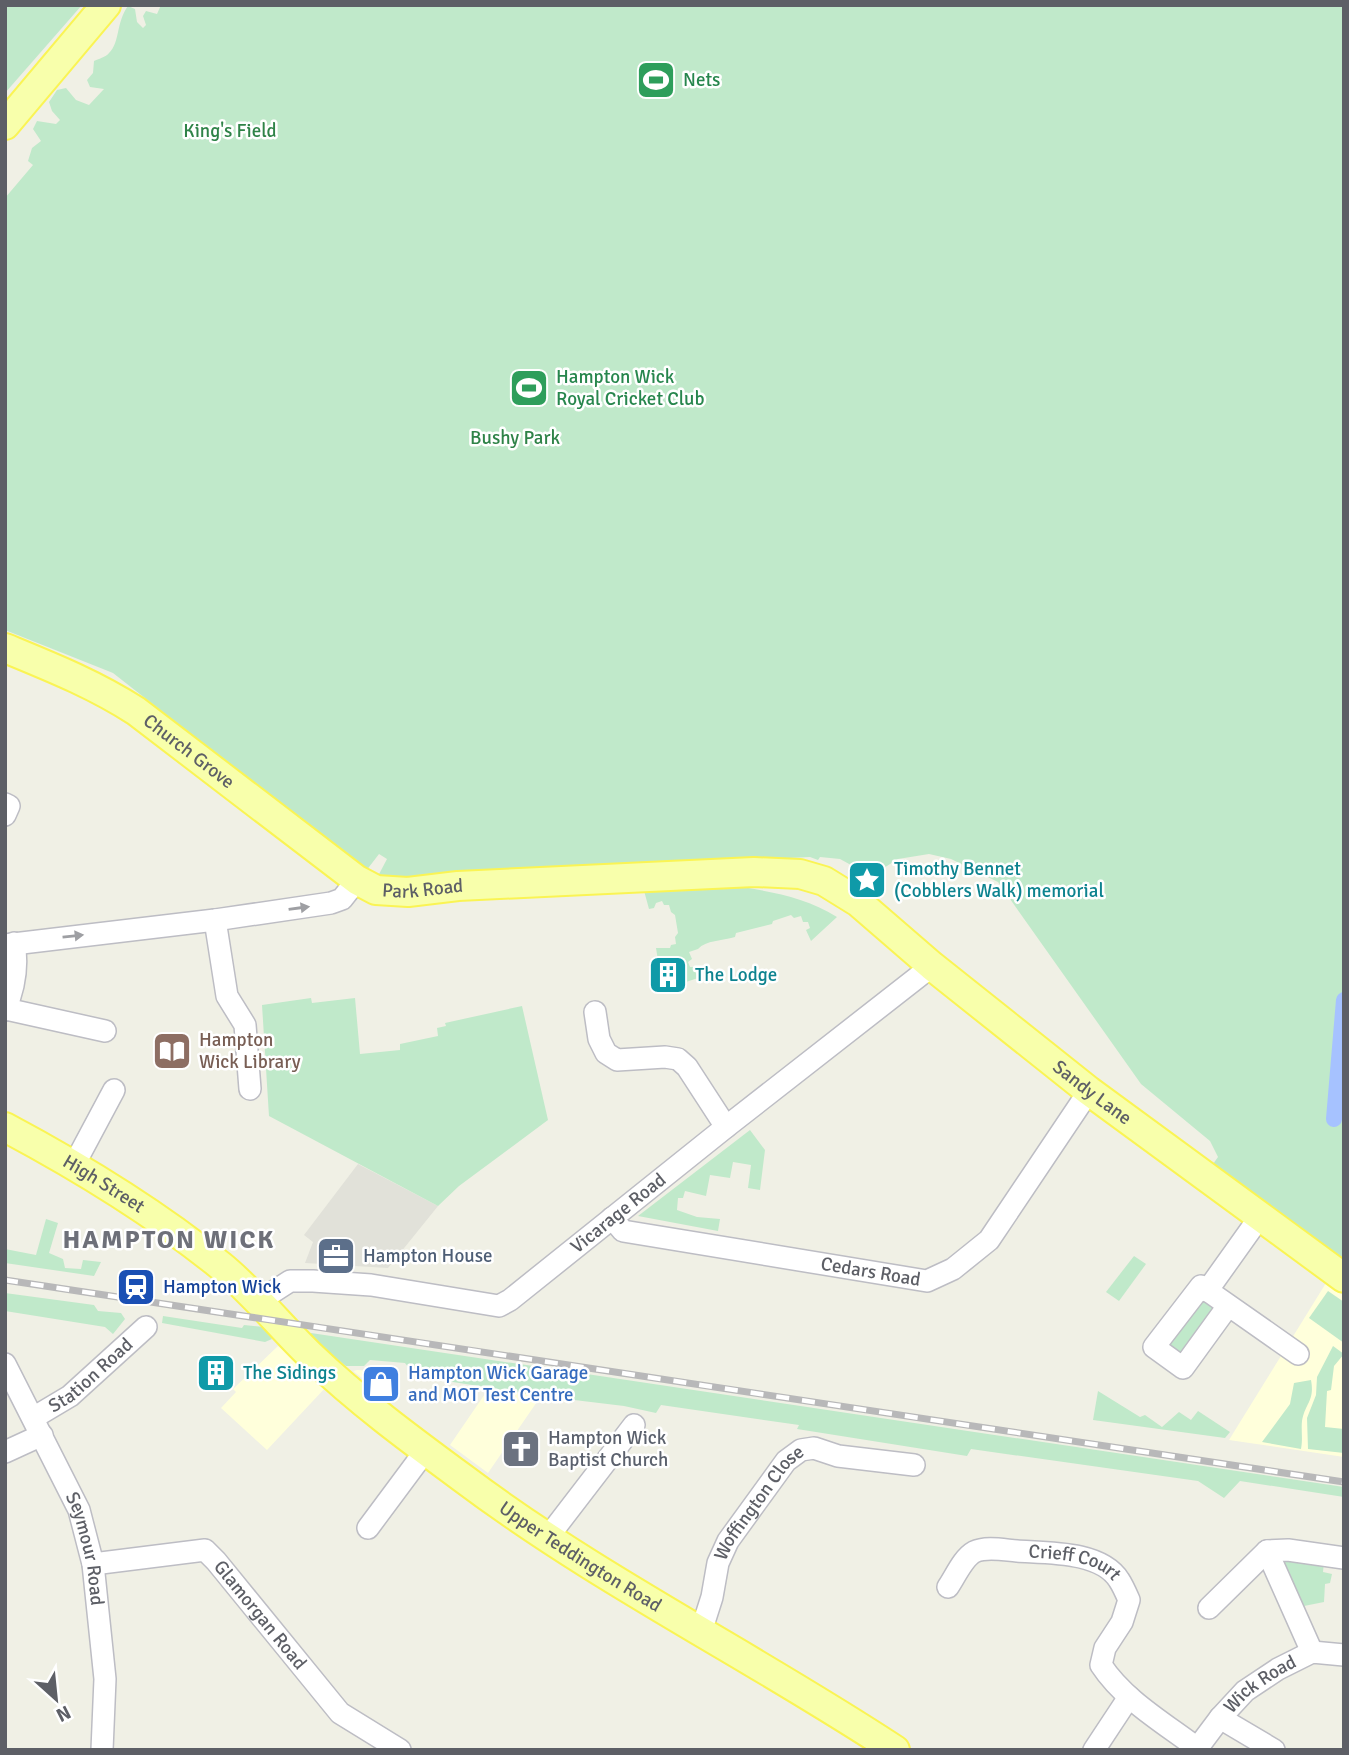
<svg xmlns="http://www.w3.org/2000/svg" width="1349" height="1755" viewBox="0 0 1349 1755" font-family="Signika,sans-serif">
<style>
.commercial{fill:#ffffdb}
.industrial{fill:#e1e1d9}
.green{fill:#c0e9ca}
.lines{fill:none;stroke-linecap:round;stroke-linejoin:round}
.canal{stroke:#a6c2ff;stroke-width:16}
.minor-casing{stroke:#bdbdc4;stroke-width:24}
.major-casing{stroke:#faf454;stroke-width:32}
.minor{stroke:#fff;stroke-width:21}
.major{stroke:#f8ffab;stroke-width:28}
.rail-casing{stroke:#b8b8b9;stroke-width:7}
.rail{stroke:#fff;stroke-width:4.5;stroke-dasharray:13;stroke-linecap:butt}
.oneway{fill:#9e9fa3}
.labels{text-anchor:middle;dominant-baseline:central;stroke-width:5;stroke-linejoin:round;paint-order:stroke}
.leisure-label{font-size:19px;fill:#27864d;stroke:#fff;text-anchor:start}
.park-label{font-size:19px;fill:#2f8348;stroke:#fff}
.street-label{font-size:19px;fill:#5d5f66;stroke:#fff}
.culture-label{font-size:19px;fill:#0d838f;stroke:#fff;text-anchor:start}
.education-label{font-size:19px;fill:#785e54;stroke:#fff;text-anchor:start}
.service-label{font-size:19px;fill:#4e5e75;stroke:#fff;text-anchor:start}
.transit-label{font-size:19px;fill:#164399;stroke:#fff;text-anchor:start}
.shop-label{font-size:19px;fill:#366cbe;stroke:#fff;text-anchor:start}
.worship-label{font-size:19px;fill:#5b616d;stroke:#fff;text-anchor:start}
.district-label{font-size:26px;font-weight:bold;letter-spacing:2px;fill:#6e7079;stroke:#fff}
</style>
<rect width="100%" height="100%" fill="#f0f0e5"/>
<g class="commercial">
<path d="M 1326,1283 L 1344,1296 L 1344,1457 L 1229,1440 Z"/>
<path d="M 278,1346 L 326,1387 L 267,1450 L 221,1408 L 236,1392 L 233,1389 Z"/>
<path d="M 357,1370 L 398,1373 L 385,1396 L 353,1371 Z"/>
<path d="M 489,1388 L 541,1396 L 488,1473 L 450,1445 Z"/>
</g>
<path class="industrial" d="M 358,1164 L 438,1206 L 388,1268 L 305,1263 L 313,1242 L 304,1235 Z"/>
<g class="green">
<path d="M 5,5 L 82,5 L 5,93 Z"/>
<path d="M 161,5 L 1344,5 L 1344,1269 L 1213,1164 L 1218,1157 L 1210,1141 L 1141,1084 L 998,882 L 951,859 L 929,854 L 898,859 L 871,876 L 840,859 L 820,857 L 818,860 L 810,857 L 377,878 L 387,859 L 379,854 L 366,871 L 113,673 L 5,630 L 5,198 L 33,165 L 28,161 L 32,148 L 41,141 L 33,129 L 37,121 L 56,124 L 60,120 L 52,111 L 49,102 L 57,90 L 66,88 L 76,100 L 89,105 L 104,89 L 90,87 L 87,80 L 93,73 L 94,61 C 98,59 106,57 109,53 C 120,43 116,22 128,6 L 135,9 L 137,22 L 143,28 L 146,25 L 143,16 L 146,11 L 157,14 Z"/>
<path d="M 736,886 C 772,892 805,897 837,917 L 811,941 L 806,930 L 810,928 L 808,922 L 803,922 L 801,916 L 794,918 L 791,915 L 773,921 L 772,924 L 736,933 L 735,937 C 722,941 706,940 698,949 L 689,952 L 692,959 L 688,962 L 690,967 L 694,967 L 698,978 L 677,985 L 672,984 L 677,973 L 665,966 L 660,973 L 656,948 L 670,948 L 671,945 L 676,944 L 675,937 L 678,933 L 675,915 L 671,912 L 669,905 L 664,905 L 662,901 L 656,903 L 654,908 L 649,909 L 643,887 Z"/>
<path d="M 311,998 L 312,1003 L 355,998 L 360,1054 L 400,1050 L 400,1044 L 438,1036 L 437,1028 L 446,1026 L 445,1023 L 522,1006 L 548,1120 L 459,1186 L 438,1206 L 269,1116 L 262,1005 Z"/>
<path d="M 750,1130 L 765,1150 L 760,1190 L 748,1188 L 751,1165 L 733,1162 L 730,1178 L 710,1175 L 706,1196 L 685,1191 L 683,1198 L 678,1198 L 677,1210 L 697,1217 L 720,1219 L 718,1231 L 638,1216 Z"/>
<path d="M 46,1219 L 58,1223 L 49,1253 L 63,1259 L 65,1268 L 81,1269 L 83,1260 L 101,1262 L 94,1276 L 5,1263 L 5,1249 L 36,1255 Z"/>
<path d="M 1134,1256 L 1146,1264 L 1119,1301 L 1106,1292 Z"/>
<path d="M 1328,1291 L 1344,1302 L 1344,1343 L 1309,1318 Z"/>
<path d="M 5,1293 L 94,1305 L 98,1311 L 121,1313 L 125,1319 L 113,1334 L 105,1327 L 5,1311 Z"/>
<path d="M 1200,1296 L 1216,1307 L 1181,1357 L 1165,1344 Z"/>
<path d="M 163,1316 L 242,1328 L 244,1325 L 264,1327 L 272,1339 L 265,1342 L 162,1323 Z"/>
<path d="M 311,1333 L 1344,1487 L 1344,1497 L 1240,1481 L 1224,1498 L 1198,1481 L 971,1449 L 967,1456 L 797,1429 L 799,1425 L 661,1405 L 656,1413 L 624,1406 L 541,1396 L 415,1376 L 405,1363 L 370,1360 L 364,1366 L 346,1366 L 309,1337 Z"/>
<path d="M 1333,1346 L 1344,1354 L 1334,1366 L 1331,1390 L 1327,1391 L 1325,1427 L 1344,1429 L 1344,1453 L 1308,1449 L 1307,1418 L 1316,1395 L 1317,1377 Z"/>
<path d="M 1311,1380 C 1315,1401 1305,1403 1302,1421 C 1301,1430 1303,1439 1301,1449 L 1262,1442 L 1290,1404 L 1294,1383 Z"/>
<path d="M 1098,1391 L 1140,1417 L 1145,1415 L 1162,1427 L 1179,1412 L 1191,1420 L 1198,1411 L 1230,1432 L 1225,1438 L 1093,1420 Z"/>
<path d="M 1281,1558 L 1324,1562 L 1323,1572 L 1332,1574 L 1330,1583 L 1325,1584 L 1324,1602 L 1304,1606 Z"/>
</g>
<g class="lines">
<path class="canal" d="M 1334,1119 L 1344,1000"/>
<g class="minor-casing">
<g id="minor">
<path d="M 5,804 L 9,806 L 5,815"/>
<path d="M 215,920 L 227,996 L 245,1025 L 250,1089"/>
<path d="M 5,945 L 215,920 L 331,903 L 342,899 L 357,880"/>
<path d="M 6,1009 L 105,1031"/>
<path d="M 5,1010 C 14,989 18,965 14,943"/>
<path d="M 595,1012 L 599,1039 L 606,1053 L 617,1060 L 665,1057 L 678,1059 L 687,1067 L 726,1127"/>
<path d="M 74,1165 L 114,1090"/>
<path id="s1" d="M 612,1218 L 623,1231 L 927,1281 L 953,1269 L 989,1240 L 1089,1091"/>
<path d="M 1207,1291 L 1259,1218"/>
<path id="s2" d="M 259,1301 L 290,1281 L 313,1281 L 371,1285 L 499,1306 L 510,1300 L 726,1127 L 932,966"/>
<path d="M 1228,1306 L 1183,1368 L 1154,1347 L 1201,1286 L 1298,1354"/>
<path id="s3" d="M 5,1364 L 79,1510 L 93,1564 L 105,1679 L 102,1750"/>
<path id="s4" d="M 33,1418 L 70,1396 L 146,1327"/>
<path d="M 5,1452 L 42,1435"/>
<path d="M 368,1528 L 426,1450"/>
<path d="M 548,1537 L 634,1425"/>
<path d="M 1267,1551 L 1312,1652"/>
<path id="s5" d="M 93,1564 L 205,1550 L 216,1561 L 340,1713 L 400,1750"/>
<path id="s6" d="M 948,1587 C 955,1577 963,1558 974,1552 C 986,1546 1004,1550 1017,1551 C 1047,1553 1101,1551 1119,1580 C 1123,1586 1126,1593 1129,1600 L 1122,1622 L 1105,1648 L 1101,1665 C 1124,1700 1164,1723 1197,1748"/>
<path d="M 1209,1608 L 1267,1551 L 1288,1550 L 1344,1558"/>
<path id="s7" d="M 698,1630 L 705,1619 L 712,1597 L 718,1563 L 728,1541 L 786,1461 L 801,1450 L 814,1448 L 838,1456 L 914,1465"/>
<path d="M 1220,1718 L 1274,1750"/>
<path d="M 1094,1750 L 1129,1697"/>
<path id="s8" d="M 1196,1750 L 1220,1718 L 1245,1691 L 1278,1669 L 1312,1652 L 1344,1655"/>
</g>
</g>
<g class="major-casing">
<g id="major">
<path d="M 5,125 L 106,5"/>
<path id="s9" d="M 5,648 C 51,667 94,684 136,711 L 357,880 L 376,890 L 408,892 L 458,886 L 754,872 L 800,874 L 824,881 L 858,902 L 932,966 L 1089,1091 L 1344,1278"/>
<path id="s10" d="M 5,1127 C 82,1168 154,1212 221,1266 C 254,1293 280,1326 310,1355 C 358,1401 411,1440 464,1479 C 600,1581 754,1657 895,1750"/>
</g>
</g>
<use href="#minor" class="minor"/>
<use href="#major" class="major"/>
<g class="rail-casing">
<path id="rail" d="M 5,1280 L 1344,1482"/>
</g>
<use href="#rail" class="rail"/>
</g>
<defs><path id="oneway-solid" d="M-6-.8H1V-3.2L6.5 0L1 3.2V.8H-6Z" transform="scale(1.75)"/></defs>
<g class="oneway">
<use href="#oneway-solid" transform="translate(299 908) rotate(-8)"/>
<use href="#oneway-solid" transform="translate(73 936) rotate(-6)"/>
</g>
<defs>
<g id="stadium-square" transform="scale(2.0125)"><rect x="-9" y="-9" width="18" height="18" rx="4" fill="#2e9e5b" stroke="#fff"/><path d="M0-5a6.5 5 0 1 0 0 10a6.5 5 0 1 0 0-10ZM-3.5-1.8h7v3.6h-7Z" fill="#fff"/></g>
<g id="sight-square" transform="scale(2.0125)"><rect x="-9" y="-9" width="18" height="18" rx="4" fill="#0f9aa8" stroke="#fff"/><path d="M0-6L1.8-2.2L6-1.7L2.9 1.2L3.7 5.4L0 3.3L-3.7 5.4L-2.9 1.2L-6-1.7L-1.8-2.2Z" fill="#fff"/></g>
<g id="building-square" transform="scale(2.0125)"><rect x="-9" y="-9" width="18" height="18" rx="4" fill="#0f9aa8" stroke="#fff"/><path d="M-4-6H4V6H1V3H-1V6H-4ZM-2.5-4.3h1.7v1.8h-1.7ZM.8-4.3h1.7v1.8H.8ZM-2.5-1h1.7V.8h-1.7ZM.8-1h1.7V.8H.8Z" fill="#fff"/></g>
<g id="library-square" transform="scale(2.0125)"><rect x="-9" y="-9" width="18" height="18" rx="4" fill="#8d6e63" stroke="#fff"/><path d="M-6-4Q-3-5.5-.7-3.5V5Q-3 3-6 4ZM6-4Q3-5.5 .7-3.5V5Q3 3 6 4Z" fill="#fff"/></g>
<g id="office-square" transform="scale(2.0125)"><rect x="-9" y="-9" width="18" height="18" rx="4" fill="#5c6f8a" stroke="#fff"/><path d="M-6-3h4V-5.5h4V-3h4V5H-6ZM-1-4.5V-3h2v-1.5ZM-6 0V1H6V0Z" fill="#fff"/></g>
<g id="station-square" transform="scale(2.0125)"><rect x="-9" y="-9" width="18" height="18" rx="4" fill="#1a4fb4" stroke="#fff"/><path d="M-3-6H3Q5-6 5-4V2Q5 4 3 4L4.5 6H3L1.5 4h-3L-3 6H-4.5L-3 4Q-5 4-5 2V-4Q-5-6-3-6ZM-3.5-4v3h7v-3ZM-3.5 1v1.5H-2V1ZM2 1v1.5H3.5V1Z" fill="#fff"/></g>
<g id="shop-square" transform="scale(2.0125)"><rect x="-9" y="-9" width="18" height="18" rx="4" fill="#3f7fe0" stroke="#fff"/><path d="M-5-2.5h2.3a2.7 3.5 0 0 1 5.4 0H5L5.5 6h-11ZM-1.5-2.5h3a1.5 2.3 0 0 0-3 0Z" fill="#fff"/></g>
<g id="church-square" transform="scale(2.0125)"><rect x="-9" y="-9" width="18" height="18" rx="4" fill="#6b7280" stroke="#fff"/><path d="M-1.2-6h2.4v3.5h3.3v2.4h-3.3V6h-2.4V-.1h-3.3v-2.4h3.3Z" fill="#fff"/></g>
</defs>
<g fill-rule="evenodd">
<use href="#stadium-square" x="656" y="80"/>
<use href="#stadium-square" x="529" y="388"/>
<use href="#sight-square" x="867" y="880"/>
<use href="#building-square" x="668" y="975"/>
<use href="#library-square" x="172" y="1051"/>
<use href="#office-square" x="336" y="1256"/>
<use href="#station-square" x="136" y="1287"/>
<use href="#building-square" x="216" y="1373"/>
<use href="#shop-square" x="381" y="1384"/>
<use href="#church-square" x="521" y="1449"/>
</g>
<g class="labels">
<g class="leisure-label">
<text x="683" y="80">Nets</text>
<text x="556" y="377">Hampton Wick<tspan x="556" dy="22">Royal Cricket Club</tspan></text>
</g>
<g class="park-label">
<text x="230" y="131">King's Field</text>
<text x="515" y="438">Bushy Park</text>
</g>
<g class="street-label">
<text stroke="none"><textPath href="#s9" startOffset="212">Church Grove</textPath></text>
<text stroke="none"><textPath href="#s9" startOffset="492">Park Road</textPath></text>
<text stroke="none"><textPath href="#s9" startOffset="1237">Sandy Lane</textPath></text>
<text stroke="none"><textPath href="#s10" startOffset="114">High Street</textPath></text>
<text stroke="none"><textPath href="#s2" startOffset="399">Vicarage Road</textPath></text>
<text stroke="none"><textPath href="#s1" startOffset="268">Cedars Road</textPath></text>
<text stroke="none"><textPath href="#s4" startOffset="72">Station Road</textPath></text>
<text stroke="none"><textPath href="#s7" startOffset="144">Woffington Close</textPath></text>
<text stroke="none"><textPath href="#s3" startOffset="203">Seymour Road</textPath></text>
<text stroke="none"><textPath href="#s10" startOffset="721">Upper Teddington Road</textPath></text>
<text stroke="none"><textPath href="#s6" startOffset="147">Crieff Court</textPath></text>
<text stroke="none"><textPath href="#s5" startOffset="198">Glamorgan Road</textPath></text>
<text stroke="none"><textPath href="#s8" startOffset="93">Wick Road</textPath></text>
</g>
<g class="culture-label">
<text x="894" y="869">Timothy Bennet<tspan x="894" dy="22">(Cobblers Walk) memorial</tspan></text>
<text x="695" y="975">The Lodge</text>
<text x="243" y="1373">The Sidings</text>
</g>
<g class="education-label">
<text x="199" y="1040">Hampton<tspan x="199" dy="22">Wick Library</tspan></text>
</g>
<g class="service-label">
<text x="363" y="1256">Hampton House</text>
</g>
<g class="transit-label">
<text x="163" y="1287">Hampton Wick</text>
</g>
<g class="shop-label">
<text x="408" y="1373">Hampton Wick Garage<tspan x="408" dy="22">and MOT Test Centre</tspan></text>
</g>
<g class="worship-label">
<text x="548" y="1438">Hampton Wick<tspan x="548" dy="22">Baptist Church</tspan></text>
</g>
<g class="district-label">
<text x="169" y="1240">HAMPTON WICK</text>
</g>
</g>
<rect width="1349" height="1755" fill="none" stroke="#5d5f66" stroke-width="14"/>
<g transform="translate(56 1699) rotate(153)" stroke="#ffffff" stroke-width="5" paint-order="stroke">
<path d="M0-5L12 26L0 18L-12 26Z" fill="#5d5f66"/>
<text y="-10" font-size="19" font-weight="bold" text-anchor="middle" fill="#5d5f66">N</text>
</g>
</svg>
